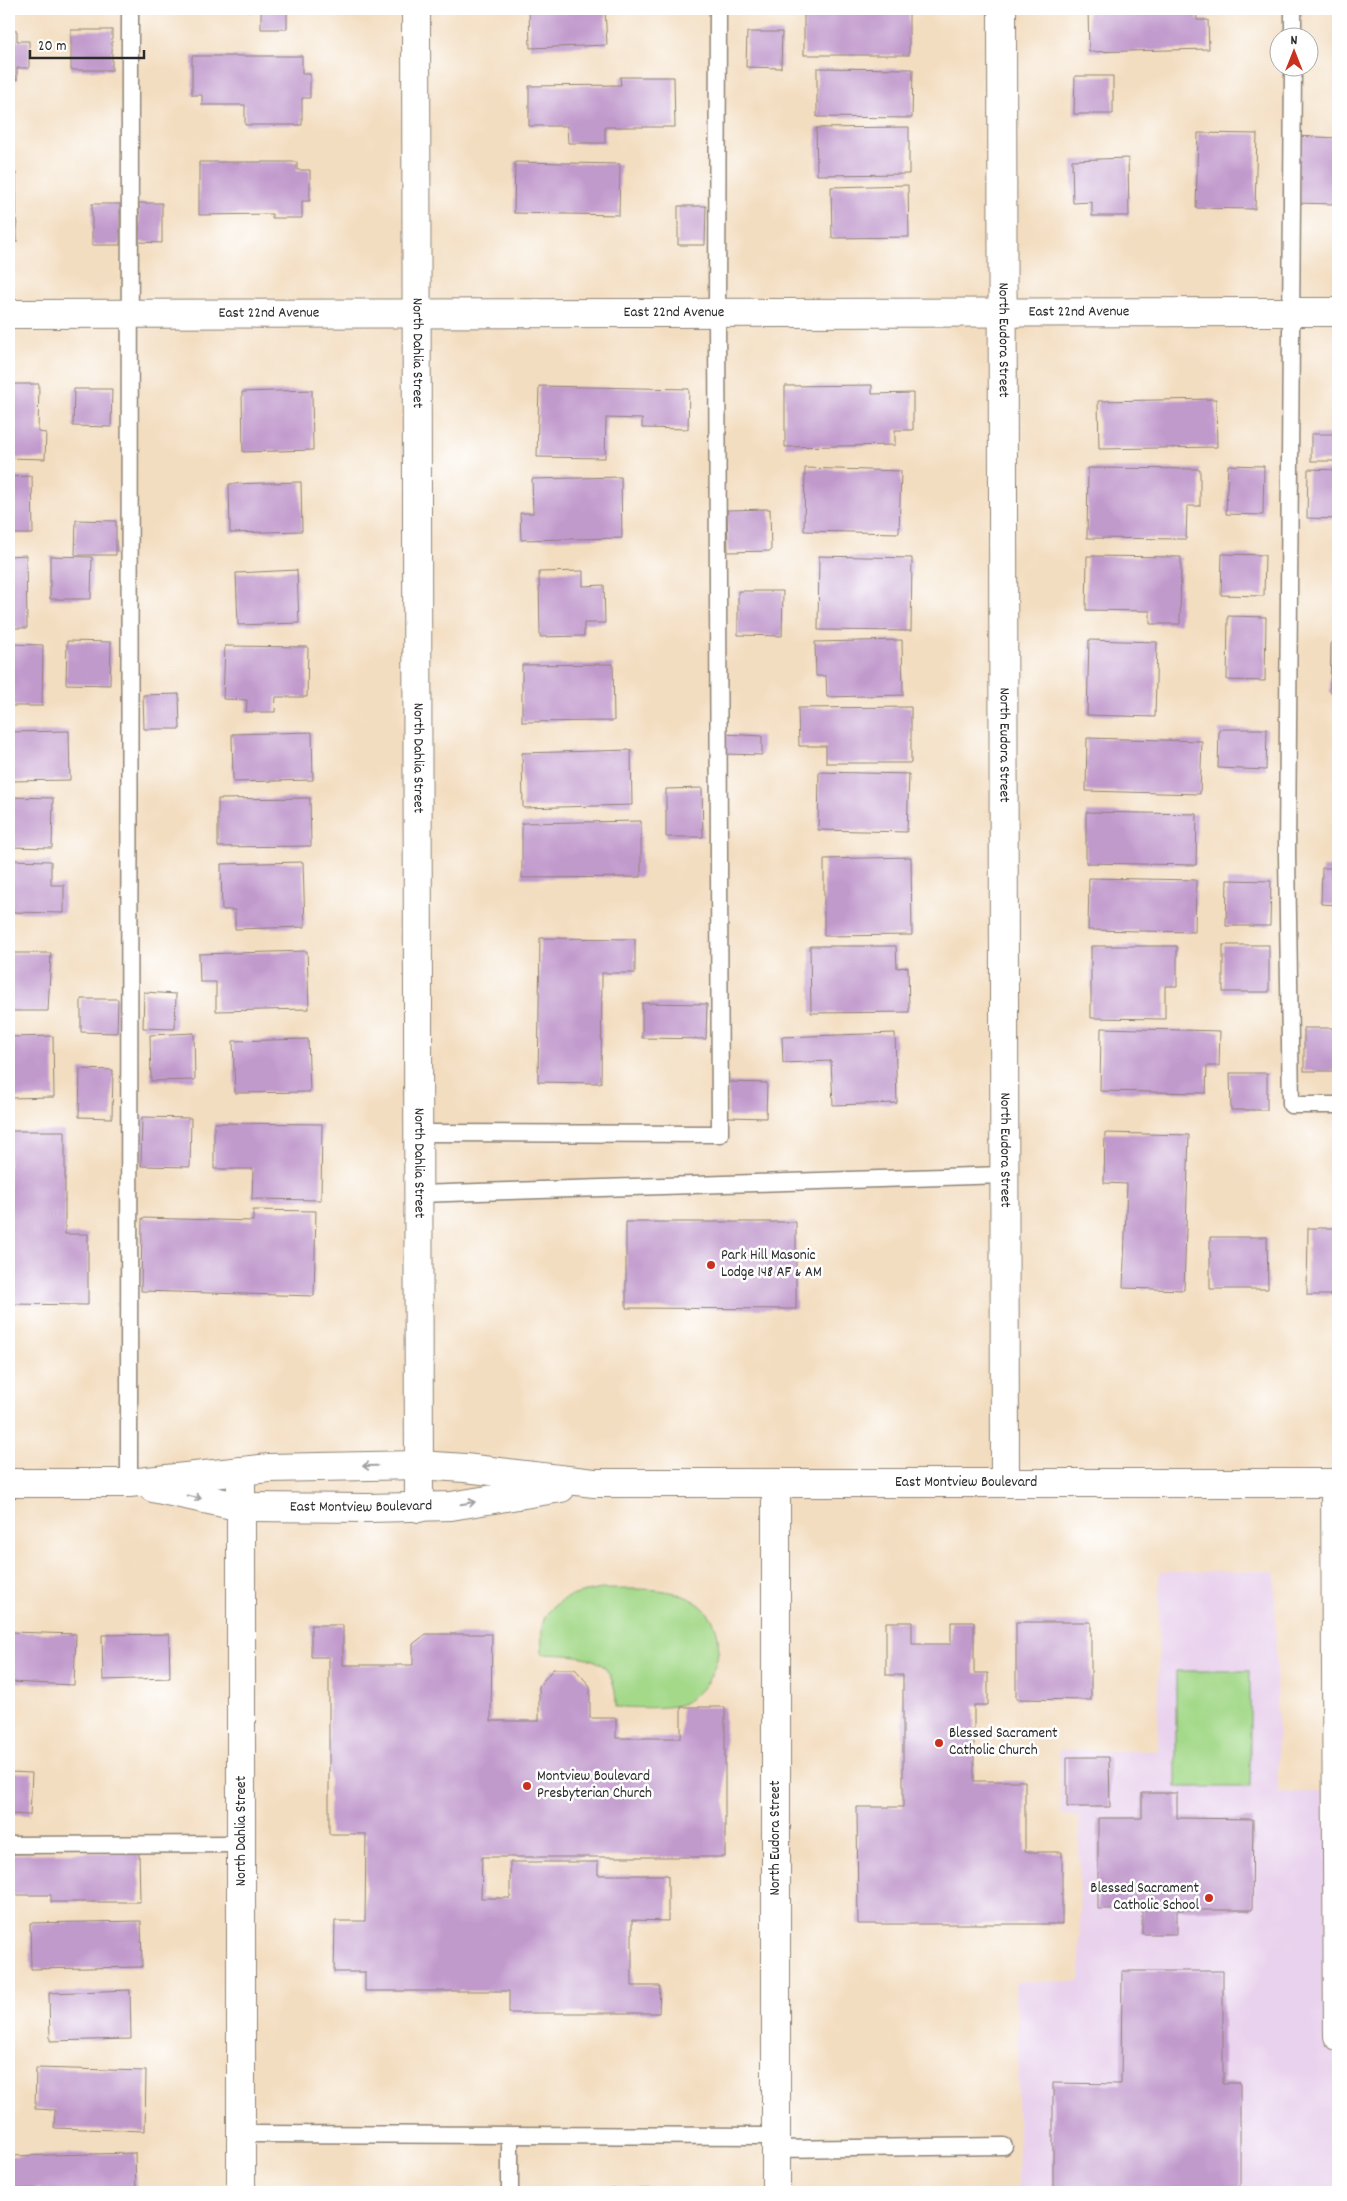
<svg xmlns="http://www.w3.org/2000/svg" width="1347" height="2201" viewBox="0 0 1347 2201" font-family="Dekko,sans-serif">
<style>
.built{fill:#e9d2ed}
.green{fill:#a4d98a;stroke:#68825a}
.building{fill:#c19acc}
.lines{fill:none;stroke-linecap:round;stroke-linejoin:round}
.service-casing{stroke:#8f8476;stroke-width:19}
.minor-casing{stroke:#8f8476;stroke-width:30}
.tertiary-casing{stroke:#8f8476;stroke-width:30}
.service{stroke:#fff;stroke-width:16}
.minor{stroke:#fff;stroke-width:28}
.tertiary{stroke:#fff;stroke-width:28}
.oneway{stroke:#a0a0a0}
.poi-dot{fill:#c8321e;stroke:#fff;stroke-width:2}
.labels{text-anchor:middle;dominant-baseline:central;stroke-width:5;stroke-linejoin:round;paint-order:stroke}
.street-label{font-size:15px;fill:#2b2b2b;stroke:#fff}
.poi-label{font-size:15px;fill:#2b2b2b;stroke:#fff;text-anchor:start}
</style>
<rect width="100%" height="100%" fill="#fff"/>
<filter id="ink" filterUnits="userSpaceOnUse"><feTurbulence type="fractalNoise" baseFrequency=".02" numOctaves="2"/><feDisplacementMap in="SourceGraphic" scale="10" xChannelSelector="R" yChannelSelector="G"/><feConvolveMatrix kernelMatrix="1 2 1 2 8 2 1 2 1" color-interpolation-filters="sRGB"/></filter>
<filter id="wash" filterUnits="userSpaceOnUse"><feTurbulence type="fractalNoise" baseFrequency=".0096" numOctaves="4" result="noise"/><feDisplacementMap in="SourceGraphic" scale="20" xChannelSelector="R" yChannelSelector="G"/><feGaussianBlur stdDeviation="1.12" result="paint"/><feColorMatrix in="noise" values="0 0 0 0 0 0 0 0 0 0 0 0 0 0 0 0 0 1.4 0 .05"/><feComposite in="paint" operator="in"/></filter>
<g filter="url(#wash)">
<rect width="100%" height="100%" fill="#f3ddc0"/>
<path class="built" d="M 1275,1571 L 1278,1792 L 1338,1792 L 1338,2192 L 1018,2192 L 1018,2035 L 1015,1982 L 1080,1981 L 1079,1816 L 1061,1815 L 1059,1750 L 1158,1751 L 1159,1572 Z"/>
<g class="green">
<path d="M 603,1589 C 630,1590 661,1586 686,1597 C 734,1617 725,1680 684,1703 C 671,1710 632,1707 616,1707 C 616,1653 585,1656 542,1654 C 542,1643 540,1624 546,1615 C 559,1596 583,1592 603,1589 Z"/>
<rect x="1176" y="1671" width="74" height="116"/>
</g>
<g id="blocks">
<g class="building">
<path d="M 247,9 L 287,9 L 287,29 L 261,29 L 261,11 L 247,11 Z"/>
<path d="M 529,9 L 605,9 L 607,45 L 530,48 Z"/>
<rect x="804" y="9" width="105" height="46"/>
<path d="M 1088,9 L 1196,9 L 1197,20 L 1208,20 L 1209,49 L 1089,52 Z"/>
<rect x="71" y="30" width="41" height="40"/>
<path d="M 9,31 L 17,31 L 17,41 L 29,41 L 29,68 L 17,68 L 17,80 L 9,80 Z"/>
<path d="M 747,32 L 782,32 L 781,68 L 746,67 Z"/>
<path d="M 192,56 L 302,56 L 302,74 L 310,74 L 310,98 L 302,98 L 302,125 L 245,125 L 245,105 L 202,105 L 202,95 L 192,95 Z"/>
<path d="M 817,68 L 913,69 L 912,118 L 817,117 Z"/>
<path d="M 1075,76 L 1113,76 L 1113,114 L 1074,114 Z"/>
<path d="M 620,77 L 674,77 L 675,127 L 605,127 L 605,143 L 568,143 L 567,126 L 529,126 L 529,86 L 621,85 Z"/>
<path d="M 909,127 L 909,174 L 817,175 L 816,128 Z"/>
<path d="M 1198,133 L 1257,134 L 1255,209 L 1196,208 Z"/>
<path d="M 1296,136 L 1338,138 L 1336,204 L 1294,203 Z"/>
<path d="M 1128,158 L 1129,216 L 1092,216 L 1092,202 L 1073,203 L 1072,160 Z"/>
<path d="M 199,162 L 297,162 L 297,170 L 310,170 L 310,201 L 302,201 L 302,218 L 272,218 L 272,214 L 199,215 Z"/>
<path d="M 515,162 L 620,164 L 619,215 L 514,213 Z"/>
<path d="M 9,173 L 16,173 L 17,242 L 9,242 Z"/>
<path d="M 908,185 L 909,237 L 832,238 L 831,187 Z"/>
<path d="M 139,203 L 162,203 L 162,243 L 139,242 Z"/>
<rect x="92" y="204" width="28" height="41"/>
<path d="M 678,206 L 706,206 L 705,245 L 678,245 Z"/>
<path d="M 9,384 L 39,384 L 38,432 L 46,433 L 45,459 L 9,458 Z"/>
<path d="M 872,385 L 872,394 L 913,393 L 913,430 L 895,430 L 895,445 L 785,447 L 785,386 Z"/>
<path d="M 539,386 L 689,389 L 688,429 L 642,428 L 642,419 L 606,418 L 605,458 L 537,457 Z"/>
<path d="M 74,389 L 112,389 L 111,427 L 73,426 Z"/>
<path d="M 312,390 L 313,450 L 243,452 L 242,392 Z"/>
<path d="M 1216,399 L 1217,447 L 1099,449 L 1098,401 Z"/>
<rect x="1311" y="434" width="27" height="27"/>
<path d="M 1228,465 L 1264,466 L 1263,515 L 1226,514 Z"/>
<path d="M 805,468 L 901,471 L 899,533 L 804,531 Z"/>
<path d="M 1088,468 L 1200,469 L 1200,506 L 1187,506 L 1186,539 L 1087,538 Z"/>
<path d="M 1308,469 L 1338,470 L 1338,519 L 1307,518 Z"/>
<path d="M 32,476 L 33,534 L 9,534 L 9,477 Z"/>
<path d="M 621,477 L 622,538 L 521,540 L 520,513 L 533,513 L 532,479 Z"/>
<path d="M 301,482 L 302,531 L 230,533 L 229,484 Z"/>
<path d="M 770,509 L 771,551 L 728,552 L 727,510 Z"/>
<path d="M 76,520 L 116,521 L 116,555 L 75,555 Z"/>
<path d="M 1222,554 L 1265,555 L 1264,596 L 1221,595 Z"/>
<path d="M 26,555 L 27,628 L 9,628 L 9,556 Z"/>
<path d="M 50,556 L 92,557 L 91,599 L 50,599 Z"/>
<path d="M 819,556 L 912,558 L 911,631 L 818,630 Z"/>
<path d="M 1087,556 L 1181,557 L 1180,624 L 1150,624 L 1150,611 L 1086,610 Z"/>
<path d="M 297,570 L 299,623 L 238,625 L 236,573 Z"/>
<path d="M 583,571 L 583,586 L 604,585 L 605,623 L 584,623 L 584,636 L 540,637 L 539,572 Z"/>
<path d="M 738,591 L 783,591 L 782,636 L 738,635 Z"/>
<path d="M 1228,616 L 1266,617 L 1265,681 L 1227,680 Z"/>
<path d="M 902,640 L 903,695 L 827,697 L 826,676 L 816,676 L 815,642 Z"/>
<path d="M 1089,640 L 1157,642 L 1155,717 L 1087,715 Z"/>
<path d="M 67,641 L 111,642 L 110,685 L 66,684 Z"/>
<path d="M 1331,643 L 1338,643 L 1338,692 L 1330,692 Z"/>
<path d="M 9,644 L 43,645 L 42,706 L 9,706 Z"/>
<path d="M 225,646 L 308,647 L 307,697 L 276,697 L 275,712 L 246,712 L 247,700 L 223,699 Z"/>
<path d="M 613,664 L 614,721 L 522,722 L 522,665 Z"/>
<path d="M 179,694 L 180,729 L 144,729 L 143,695 Z"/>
<path d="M 911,707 L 911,763 L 826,763 L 826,746 L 799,746 L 798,708 Z"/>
<path d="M 1219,729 L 1267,729 L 1266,770 L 1218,768 Z"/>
<path d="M 69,731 L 70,780 L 9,781 L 9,732 Z"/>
<path d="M 312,732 L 313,780 L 233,782 L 232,734 Z"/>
<path d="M 725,734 L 762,736 L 762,755 L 724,754 Z"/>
<path d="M 1087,738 L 1202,741 L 1200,794 L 1086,791 Z"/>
<path d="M 631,750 L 632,805 L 523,808 L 522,753 Z"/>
<path d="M 819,772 L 909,774 L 907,832 L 818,830 Z"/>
<path d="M 702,788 L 703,837 L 666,837 L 666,789 Z"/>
<path d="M 9,797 L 53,798 L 52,848 L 9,847 Z"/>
<path d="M 310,798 L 311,846 L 218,847 L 218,799 Z"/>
<path d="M 1086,812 L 1197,814 L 1196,865 L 1086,863 Z"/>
<path d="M 641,821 L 641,877 L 522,878 L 522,823 Z"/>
<path d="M 911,857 L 912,935 L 824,936 L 824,859 Z"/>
<path d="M 9,860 L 51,861 L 51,885 L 64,885 L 64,913 L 9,912 Z"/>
<path d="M 303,862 L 305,927 L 235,929 L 235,910 L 222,910 L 221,864 Z"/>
<path d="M 1322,868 L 1338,868 L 1338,905 L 1321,904 Z"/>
<path d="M 1089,878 L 1196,880 L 1195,932 L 1088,930 Z"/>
<path d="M 1227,880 L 1271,881 L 1270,926 L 1226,926 Z"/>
<path d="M 540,938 L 635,939 L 635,973 L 602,973 L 601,1083 L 538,1082 Z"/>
<rect x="1223" y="945" width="46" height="47"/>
<path d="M 810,946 L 896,946 L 897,968 L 908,967 L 909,1012 L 811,1013 Z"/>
<path d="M 1091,946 L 1177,946 L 1177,986 L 1165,986 L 1165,1019 L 1091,1018 Z"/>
<path d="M 307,951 L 309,1009 L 216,1011 L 216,982 L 200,982 L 199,954 Z"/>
<path d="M 9,953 L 51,953 L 48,1011 L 9,1011 Z"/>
<path d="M 144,992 L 176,994 L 175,1029 L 143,1028 Z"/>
<path d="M 81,999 L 118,999 L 117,1033 L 81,1032 Z"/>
<path d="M 642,1003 L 707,1004 L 706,1039 L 642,1038 Z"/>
<path d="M 1101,1028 L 1220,1031 L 1219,1066 L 1207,1066 L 1206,1093 L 1100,1091 Z"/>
<rect x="1304" y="1028" width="34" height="43"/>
<path d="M 194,1033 L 195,1080 L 151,1081 L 150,1035 Z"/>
<path d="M 895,1033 L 897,1103 L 833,1105 L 831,1061 L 783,1063 L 782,1037 Z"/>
<path d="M 53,1036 L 54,1097 L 9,1098 L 9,1037 Z"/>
<path d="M 308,1039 L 310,1092 L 235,1093 L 233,1041 Z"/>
<path d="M 80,1069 L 113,1070 L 112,1118 L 79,1117 Z"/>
<path d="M 1230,1073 L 1267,1073 L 1267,1110 L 1231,1110 Z"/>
<path d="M 728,1082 L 767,1083 L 766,1118 L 728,1117 Z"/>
<path d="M 142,1117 L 191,1118 L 190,1167 L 141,1166 Z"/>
<path d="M 214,1123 L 322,1124 L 321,1200 L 252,1199 L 253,1169 L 214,1169 Z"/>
<path d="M 9,1131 L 65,1131 L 65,1234 L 88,1234 L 88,1305 L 9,1304 Z"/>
<path d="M 1105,1133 L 1189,1135 L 1184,1290 L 1123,1288 L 1127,1184 L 1104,1183 Z"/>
<path d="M 253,1210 L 316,1211 L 314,1296 L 141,1291 L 142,1218 L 253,1221 Z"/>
<path d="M 626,1222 L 796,1222 L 796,1309 L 626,1308 Z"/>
<path d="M 1308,1228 L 1338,1228 L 1338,1295 L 1307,1295 Z"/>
<path d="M 1210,1237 L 1267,1237 L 1268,1289 L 1210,1289 Z"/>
<path d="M 886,1622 L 912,1622 L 912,1644 L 951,1644 L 951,1622 L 974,1622 L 974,1673 L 988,1673 L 988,1705 L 974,1705 L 974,1781 L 1025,1781 L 1025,1852 L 1062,1852 L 1062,1924 L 858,1924 L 857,1807 L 903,1807 L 903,1675 L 886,1675 Z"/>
<path d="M 1016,1622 L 1091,1622 L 1091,1700 L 1016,1699 Z"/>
<path d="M 311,1625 L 343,1625 L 343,1665 L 413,1665 L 413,1644 L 426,1634 L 492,1634 L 491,1721 L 539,1721 L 539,1686 L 553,1669 L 575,1669 L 590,1686 L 590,1718 L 616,1718 L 616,1738 L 681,1738 L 681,1707 L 725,1707 L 725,1857 L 482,1857 L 481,1898 L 510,1898 L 510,1862 L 598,1862 L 598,1875 L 668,1875 L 668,1921 L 632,1920 L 632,1986 L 660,1986 L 659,2013 L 509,2013 L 509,1991 L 365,1991 L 365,1972 L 334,1972 L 335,1921 L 365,1921 L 366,1834 L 329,1834 L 329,1657 L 311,1657 Z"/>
<path d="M 11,1632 L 76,1634 L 74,1685 L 9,1682 Z"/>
<path d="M 169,1634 L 170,1678 L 103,1680 L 102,1635 Z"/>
<path d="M 1067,1757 L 1109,1757 L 1110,1807 L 1067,1807 Z"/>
<path d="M 9,1772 L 32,1773 L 30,1815 L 9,1814 Z"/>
<path d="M 1142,1793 L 1177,1793 L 1177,1818 L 1253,1819 L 1252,1910 L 1177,1910 L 1177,1934 L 1142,1934 L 1142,1909 L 1098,1909 L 1098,1818 L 1142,1818 Z"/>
<path d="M 139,1852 L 140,1902 L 51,1902 L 51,1895 L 13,1895 L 12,1854 Z"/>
<path d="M 141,1921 L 142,1967 L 31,1969 L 30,1923 Z"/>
<path d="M 1122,1971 L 1223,1971 L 1223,2083 L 1240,2083 L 1240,2192 L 1053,2192 L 1053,2083 L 1121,2084 Z"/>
<path d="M 130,1990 L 131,2039 L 50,2041 L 49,1993 Z"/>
<path d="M 36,2068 L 146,2071 L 145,2131 L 54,2128 L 55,2110 L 35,2109 Z"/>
<path d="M 135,2153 L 136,2192 L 41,2192 L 41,2188 L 9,2189 L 9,2156 Z"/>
<rect x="589" y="2189" width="102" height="3"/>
</g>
</g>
</g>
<g filter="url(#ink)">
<use href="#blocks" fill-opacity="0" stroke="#8f8476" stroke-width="1"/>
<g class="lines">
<g class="service-casing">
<g id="service">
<path d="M 1293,9 L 1293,38"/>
<path d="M 1293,68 L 1287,855 L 1291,1105 L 1338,1105"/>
<path d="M 418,1133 L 720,1134 L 717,313 L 718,9"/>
<path d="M 418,1194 L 1004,1175"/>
<path d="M 129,1483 L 130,9"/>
<path d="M 9,1845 L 242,1844"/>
<path d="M 241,2134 L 776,2136"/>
<path d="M 510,2136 L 510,2192"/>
<path d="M 776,2149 L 1004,2146"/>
</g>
</g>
<g class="minor-casing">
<g id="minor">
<path id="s1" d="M 416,9 L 419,1508"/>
<path id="s2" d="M 1002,9 L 1005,1482"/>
<path id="s3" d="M 9,314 L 1338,312"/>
<path d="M 241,1471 L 241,2192"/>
<path d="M 776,1483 L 776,2192"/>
<path d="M 1335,1483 L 1338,2036"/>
</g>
</g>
<g class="tertiary-casing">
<g id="tertiary">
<path id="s4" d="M 9,1483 L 129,1483 L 269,1468 L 419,1465 L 465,1468 L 594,1483 L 1338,1483"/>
<path id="s5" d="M 153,1488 L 242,1507 L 368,1508 L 451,1506 L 561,1488"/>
</g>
</g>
<use href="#service" class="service"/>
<use href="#minor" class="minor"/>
<use href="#tertiary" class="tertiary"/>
</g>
<defs><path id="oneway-shaft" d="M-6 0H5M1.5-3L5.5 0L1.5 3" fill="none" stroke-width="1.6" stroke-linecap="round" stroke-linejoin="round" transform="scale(1.25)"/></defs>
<g class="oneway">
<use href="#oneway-shaft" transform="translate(370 1466) rotate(179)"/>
<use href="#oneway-shaft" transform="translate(194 1497) rotate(12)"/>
<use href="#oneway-shaft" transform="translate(468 1503) rotate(-9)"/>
</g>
</g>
<g class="poi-dot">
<circle cx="711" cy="1265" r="5"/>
<circle cx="939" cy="1743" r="5"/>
<circle cx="527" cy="1786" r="5"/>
<circle cx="1209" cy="1898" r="5"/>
</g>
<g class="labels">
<g class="street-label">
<text stroke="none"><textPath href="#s3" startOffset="665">East 22nd Avenue</textPath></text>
<text stroke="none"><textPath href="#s3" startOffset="1070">East 22nd Avenue</textPath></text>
<text stroke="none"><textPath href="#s3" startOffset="260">East 22nd Avenue</textPath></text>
<text stroke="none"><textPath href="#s2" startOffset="331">North Eudora Street</textPath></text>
<text stroke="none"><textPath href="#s1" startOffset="344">North Dahlia Street</textPath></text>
<text stroke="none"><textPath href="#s2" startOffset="736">North Eudora Street</textPath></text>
<text stroke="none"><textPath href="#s1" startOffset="749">North Dahlia Street</textPath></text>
<text stroke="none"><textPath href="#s2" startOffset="1141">North Eudora Street</textPath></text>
<text stroke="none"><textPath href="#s1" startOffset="1154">North Dahlia Street</textPath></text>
<text stroke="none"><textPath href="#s4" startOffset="959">East Montview Boulevard</textPath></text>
<text stroke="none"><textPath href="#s5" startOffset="210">East Montview Boulevard</textPath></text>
<text transform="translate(242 1831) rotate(-90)">North Dahlia Street</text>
<text transform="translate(776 1838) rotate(-90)">North Eudora Street</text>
</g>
<g class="poi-label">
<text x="721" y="1256">Park Hill Masonic<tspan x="721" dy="17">Lodge 148 AF &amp; AM</tspan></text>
<text x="949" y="1734">Blessed Sacrament<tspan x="949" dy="17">Catholic Church</tspan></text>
<text x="537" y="1777">Montview Boulevard<tspan x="537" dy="17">Presbyterian Church</tspan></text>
<text x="1199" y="1889" text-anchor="end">Blessed Sacrament<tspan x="1199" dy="17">Catholic School</tspan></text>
</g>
</g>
<rect width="1347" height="2201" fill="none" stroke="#fff" stroke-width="30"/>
<g transform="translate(1294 52)"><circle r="24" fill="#ffffff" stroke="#aaaaaa"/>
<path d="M0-4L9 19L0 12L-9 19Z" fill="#c8321e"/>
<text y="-8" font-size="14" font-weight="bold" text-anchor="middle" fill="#2b2b2b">N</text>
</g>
<path d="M30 50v8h114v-8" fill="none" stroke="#2b2b2b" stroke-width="2.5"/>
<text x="38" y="50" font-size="15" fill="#2b2b2b" stroke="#ffffff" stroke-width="4" paint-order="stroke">20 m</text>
</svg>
